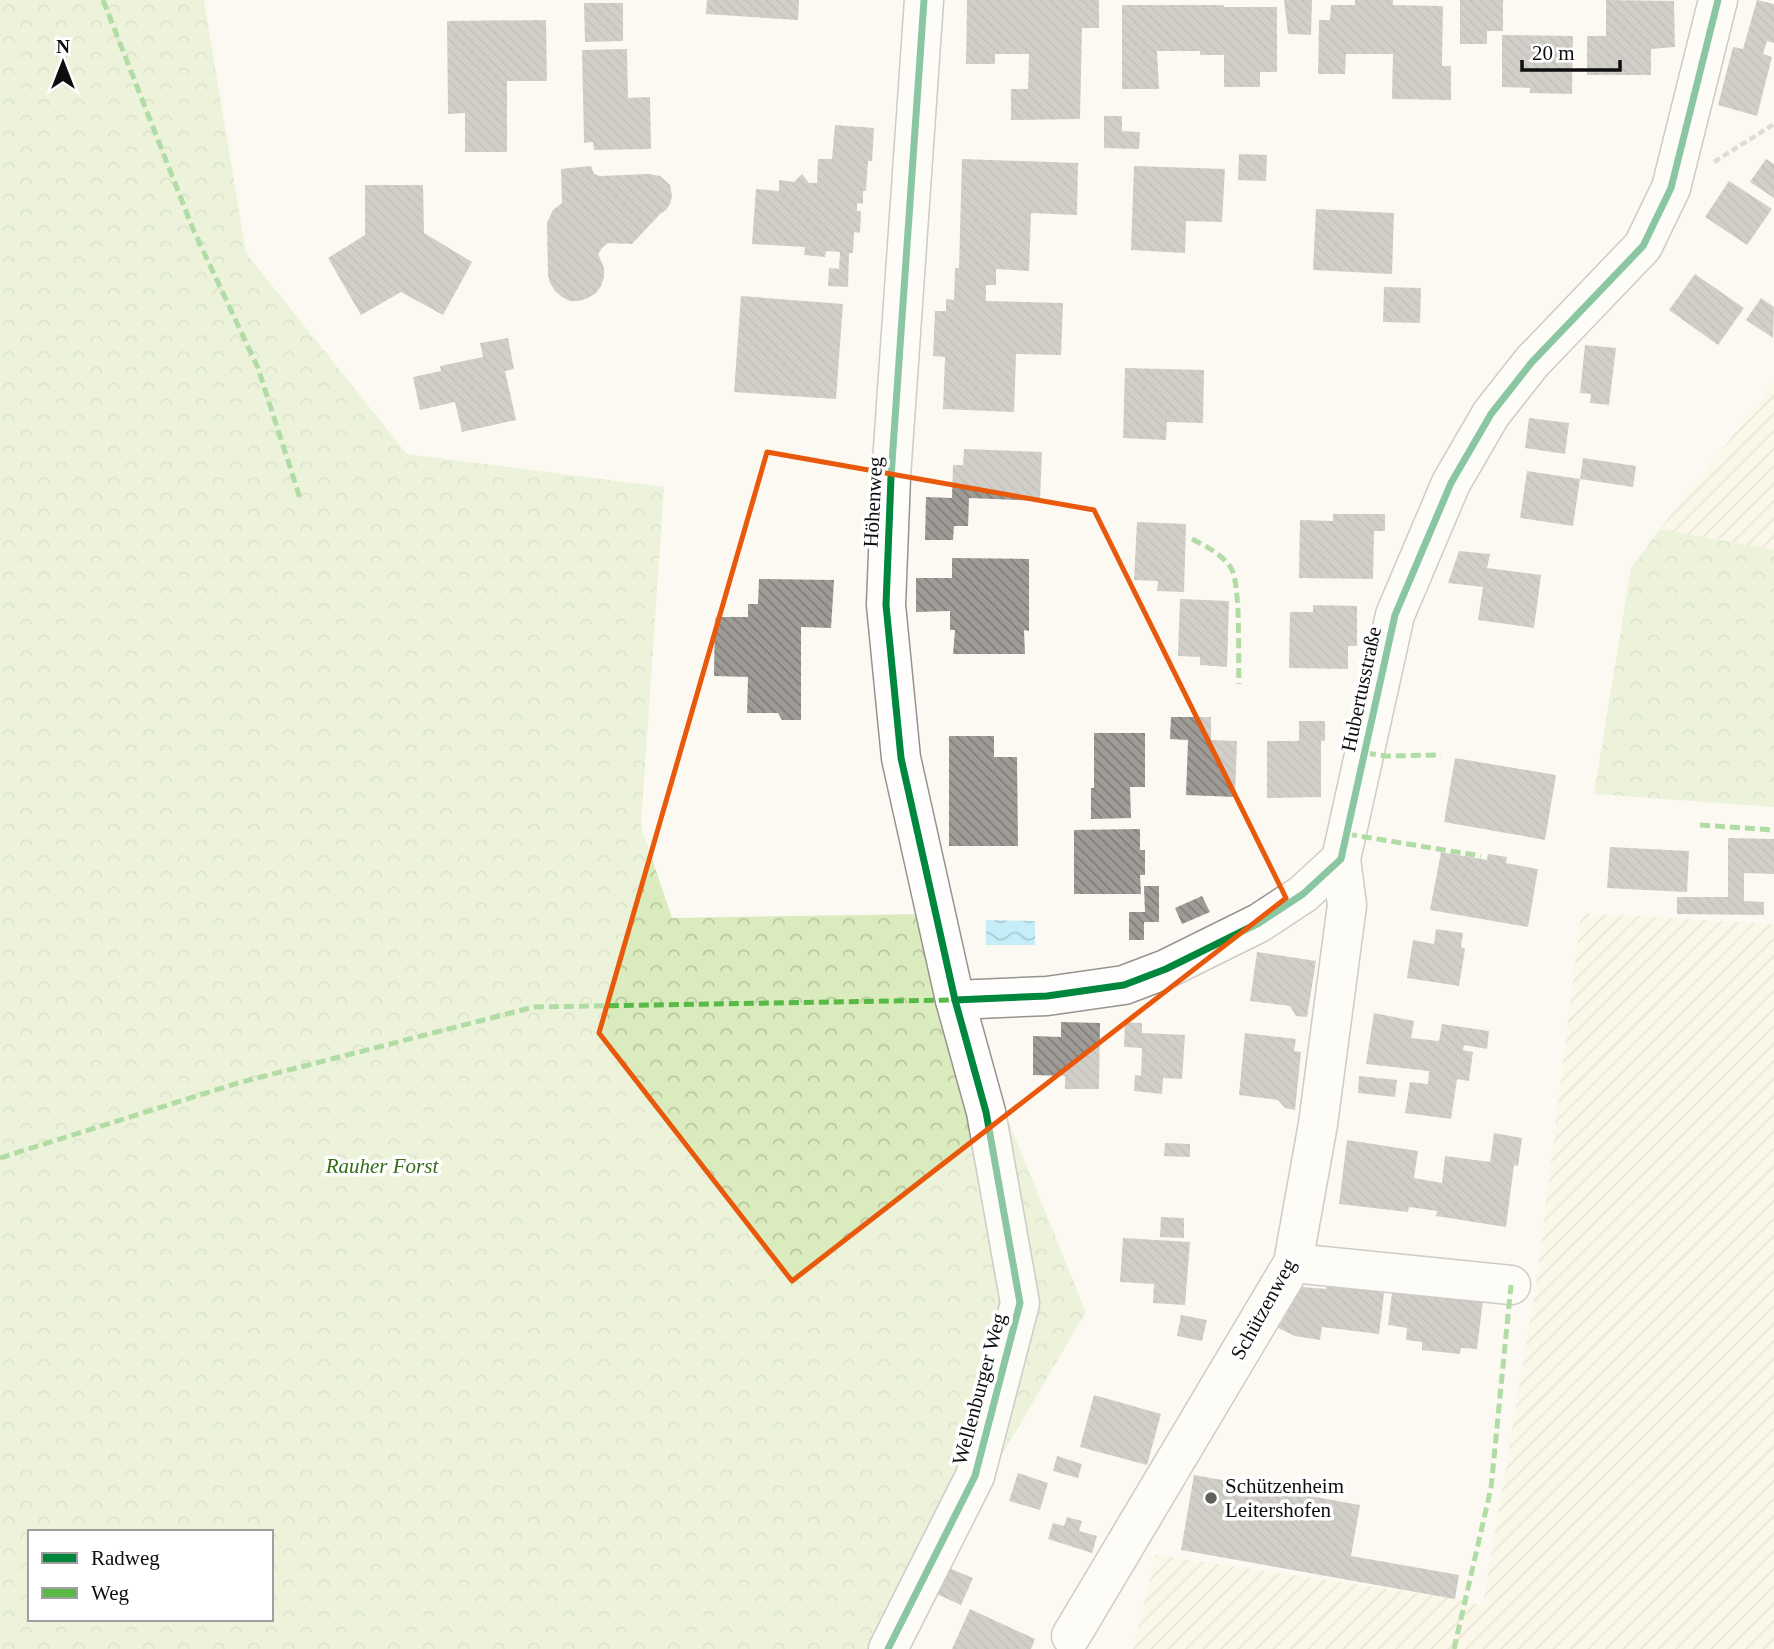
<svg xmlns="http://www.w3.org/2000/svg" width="1774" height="1649" viewBox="0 0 1774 1649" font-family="Georgia,serif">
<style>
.farmland{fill:url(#farmland-furrows)}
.forest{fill:url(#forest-crowns);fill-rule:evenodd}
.water{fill:url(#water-waves)}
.building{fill:url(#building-back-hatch)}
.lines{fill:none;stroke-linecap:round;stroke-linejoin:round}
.minor-casing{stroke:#959491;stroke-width:41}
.path{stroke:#b8b8b6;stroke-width:4.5;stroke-dasharray:7 3.5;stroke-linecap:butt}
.minor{stroke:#fffefd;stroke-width:38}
.quiet{stroke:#58b947;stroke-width:5;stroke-dasharray:10 5;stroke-linecap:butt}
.cycleway-casing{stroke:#fff;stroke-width:11}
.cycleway{stroke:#00873e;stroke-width:7}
.marked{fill:none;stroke:#e8590c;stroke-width:5;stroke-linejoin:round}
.poi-dot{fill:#61605e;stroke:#fff;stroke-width:2.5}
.labels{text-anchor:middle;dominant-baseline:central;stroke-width:7;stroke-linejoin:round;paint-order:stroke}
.street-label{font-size:21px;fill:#0e0e0e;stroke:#fff}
.park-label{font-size:21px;font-style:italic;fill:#346c17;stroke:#fff}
.poi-label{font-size:21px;fill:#0e0e0e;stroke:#fff;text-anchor:start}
</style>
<defs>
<pattern id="farmland-furrows" width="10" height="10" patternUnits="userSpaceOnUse" patternTransform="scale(1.75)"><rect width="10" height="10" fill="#faf4dd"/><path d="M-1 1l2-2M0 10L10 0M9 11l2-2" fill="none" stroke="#d5d0bc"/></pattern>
<pattern id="forest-crowns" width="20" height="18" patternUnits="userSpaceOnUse" patternTransform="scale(1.75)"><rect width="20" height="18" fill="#daebbd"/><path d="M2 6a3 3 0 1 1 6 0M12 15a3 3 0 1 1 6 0" fill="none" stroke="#bac8a1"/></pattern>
<pattern id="water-waves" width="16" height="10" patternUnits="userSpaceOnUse" patternTransform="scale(1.75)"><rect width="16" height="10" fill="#c5eef9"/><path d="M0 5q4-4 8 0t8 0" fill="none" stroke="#a8cbd4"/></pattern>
<pattern id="building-back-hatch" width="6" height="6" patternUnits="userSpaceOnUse" patternTransform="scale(1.75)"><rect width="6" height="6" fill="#9f9c98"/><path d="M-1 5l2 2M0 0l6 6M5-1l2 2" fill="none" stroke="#807e7a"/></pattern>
</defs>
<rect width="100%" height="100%" fill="#fcf9f2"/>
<g class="farmland">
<path d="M 1774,383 L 1774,550 L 1660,529 Z"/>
<path d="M 1581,913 L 1774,924 L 1774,1649 L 1133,1649 L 1156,1555 L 1452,1598 L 1483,1605 L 1536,1285 Z"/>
</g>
<g class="forest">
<path d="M 0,0 L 204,0 L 246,253 L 407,454 L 664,487 L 641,826 L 672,918 L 924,914 L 1086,1312 L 957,1531 L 897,1649 L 0,1649 ZM 30,1532 L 271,1532 L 271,1619 L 30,1619 Z"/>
<path d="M 1660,529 L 1774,550 L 1774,807 L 1594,794 L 1631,568 Z"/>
</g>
<path class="water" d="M 986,920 L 1035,921 L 1035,945 L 986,945 Z"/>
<g class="building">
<path d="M 707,0 L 799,0 L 798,20 L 706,14 Z"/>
<path d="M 967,0 L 1099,0 L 1099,28 L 1082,28 L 1080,119 L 1011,120 L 1011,89 L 1028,89 L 1029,54 L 995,54 L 995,64 L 966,64 Z"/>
<path d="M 1284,0 L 1312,0 L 1311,35 L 1288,34 Z"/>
<path d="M 1355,0 L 1393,0 L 1393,5 L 1443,6 L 1442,66 L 1451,66 L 1451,100 L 1392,99 L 1393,54 L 1346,54 L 1345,74 L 1318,74 L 1319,20 L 1330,20 L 1331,5 L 1355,5 Z"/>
<path d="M 1460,0 L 1503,0 L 1503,31 L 1487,31 L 1487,44 L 1460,44 Z"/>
<path d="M 1606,0 L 1674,1 L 1675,47 L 1651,49 L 1651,75 L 1587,75 L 1587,36 L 1606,36 Z"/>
<path d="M 1757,0 L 1774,4 L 1774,43 L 1767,41 L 1763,54 L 1772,57 L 1757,116 L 1718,105 L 1733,47 L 1743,49 Z"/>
<path d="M 584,3 L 623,3 L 623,41 L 585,42 Z"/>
<path d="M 1122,5 L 1223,5 L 1224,7 L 1277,7 L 1277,72 L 1260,72 L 1260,87 L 1224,87 L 1224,55 L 1200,55 L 1200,51 L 1157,51 L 1159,89 L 1122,89 Z"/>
<path d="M 546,20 L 547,81 L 507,81 L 507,152 L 465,152 L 465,113 L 448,114 L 447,21 Z"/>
<path d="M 1502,35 L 1573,36 L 1572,94 L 1530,93 L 1530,88 L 1502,87 Z"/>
<path d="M 627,49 L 628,98 L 650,97 L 651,149 L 594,150 L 593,142 L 584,143 L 582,50 Z"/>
<path d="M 1104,116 L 1122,116 L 1122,131 L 1140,132 L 1139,149 L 1104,148 Z"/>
<path d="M 835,125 L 874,128 L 872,161 L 868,161 L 866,191 L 863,191 L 863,204 L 857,203 L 857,211 L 861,211 L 860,233 L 854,232 L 853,253 L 849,253 L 848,287 L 828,286 L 829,268 L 839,269 L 840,252 L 826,251 L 825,257 L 804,255 L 805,247 L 752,244 L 756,189 L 779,191 L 779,180 L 794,182 L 802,174 L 809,183 L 817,183 L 818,159 L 832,159 Z"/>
<path d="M 1239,154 L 1267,155 L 1266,181 L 1238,180 Z"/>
<path d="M 962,159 L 1078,163 L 1077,215 L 1031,213 L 1029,271 L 996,269 L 996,285 L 986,285 L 986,301 L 1063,303 L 1061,355 L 1016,354 L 1014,412 L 943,409 L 945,357 L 933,356 L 935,311 L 946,311 L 946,299 L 954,300 L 955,268 L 959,268 Z"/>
<path d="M 1766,159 L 1774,164 L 1774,198 L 1750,182 Z"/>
<path d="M 591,166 L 594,174 L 600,176 L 649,174 L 660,176 L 670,185 L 672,196 L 670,204 L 666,210 L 660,214 L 632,244 L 608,243 L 602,248 L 598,254 L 604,268 L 604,277 L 601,286 L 596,293 L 588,298 L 579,301 L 570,301 L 562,297 L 555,291 L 550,283 L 548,275 L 547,223 L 553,210 L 562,203 L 561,169 Z"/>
<path d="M 1134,166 L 1225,169 L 1222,222 L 1186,221 L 1185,253 L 1131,250 Z"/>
<path d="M 1729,181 L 1772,209 L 1747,245 L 1705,217 Z"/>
<path d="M 365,185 L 423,185 L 424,233 L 472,262 L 443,315 L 401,292 L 361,315 L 328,258 L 365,235 Z"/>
<path d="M 1316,209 L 1394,213 L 1392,274 L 1313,270 Z"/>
<path d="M 1695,274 L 1744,308 L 1718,345 L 1669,310 Z"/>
<path d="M 1384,287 L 1421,288 L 1420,323 L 1383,322 Z"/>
<path d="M 741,296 L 843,304 L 836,399 L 734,392 Z"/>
<path d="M 1761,298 L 1774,307 L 1773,338 L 1746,320 Z"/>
<path d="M 508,338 L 514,369 L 505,371 L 516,420 L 462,432 L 455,402 L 420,410 L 413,377 L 441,371 L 440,366 L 483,357 L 480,343 Z"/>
<path d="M 1585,345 L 1616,348 L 1609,405 L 1590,403 L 1591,394 L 1580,393 Z"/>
<path d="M 1125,368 L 1204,370 L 1203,423 L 1167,422 L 1166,440 L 1123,438 Z"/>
<path d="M 1529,418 L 1569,423 L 1565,454 L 1525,448 Z"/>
<path d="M 964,449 L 1042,452 L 1040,501 L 969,498 L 968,526 L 954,526 L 953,540 L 925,540 L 926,497 L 952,498 L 953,465 L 963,465 Z"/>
<path d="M 1583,458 L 1636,466 L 1633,487 L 1580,479 Z"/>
<path d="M 1527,471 L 1580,479 L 1573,526 L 1520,518 Z"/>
<path d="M 1333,514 L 1385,514 L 1385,531 L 1374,531 L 1373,579 L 1299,578 L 1300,520 L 1333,521 Z"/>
<path d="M 1137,522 L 1186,524 L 1184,592 L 1157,591 L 1158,581 L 1134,580 Z"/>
<path d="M 1459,551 L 1490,554 L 1487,568 L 1541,575 L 1534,628 L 1478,620 L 1483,587 L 1448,583 Z"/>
<path d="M 952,558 L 1029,559 L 1029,631 L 1024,630 L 1025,654 L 953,654 L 955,630 L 950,630 L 950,611 L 916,612 L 916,578 L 952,578 Z"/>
<path d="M 759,579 L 834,580 L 831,628 L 801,627 L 801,720 L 782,720 L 778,713 L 747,713 L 748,677 L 714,676 L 715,617 L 748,617 L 748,604 L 758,604 Z"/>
<path d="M 1180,599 L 1229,601 L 1227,667 L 1200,665 L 1200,657 L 1178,656 Z"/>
<path d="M 1313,605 L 1357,606 L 1357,646 L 1348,646 L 1348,669 L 1289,668 L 1290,612 L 1313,612 Z"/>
<path d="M 1171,717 L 1211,717 L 1211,740 L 1237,741 L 1235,797 L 1186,795 L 1188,740 L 1170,739 Z"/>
<path d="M 1299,721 L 1325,721 L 1325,741 L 1321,741 L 1321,797 L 1267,798 L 1267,741 L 1299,741 Z"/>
<path d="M 1094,733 L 1145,733 L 1145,787 L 1130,787 L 1131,818 L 1091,819 L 1091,788 L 1094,788 Z"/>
<path d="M 949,736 L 994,736 L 994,757 L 1017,757 L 1018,846 L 949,846 Z"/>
<path d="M 1455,758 L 1556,775 L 1545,840 L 1444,822 Z"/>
<path d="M 1140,829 L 1140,850 L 1145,850 L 1145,875 L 1140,875 L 1141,894 L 1074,894 L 1074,830 Z"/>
<path d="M 1728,838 L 1774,839 L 1774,874 L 1744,873 L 1744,901 L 1764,902 L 1764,915 L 1677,914 L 1677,897 L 1728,897 Z"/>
<path d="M 1610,847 L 1689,851 L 1687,892 L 1607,888 Z"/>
<path d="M 1441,852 L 1487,860 L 1488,854 L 1507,857 L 1506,863 L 1538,869 L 1528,927 L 1430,910 Z"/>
<path d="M 1144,886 L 1159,886 L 1159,922 L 1144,922 L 1144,940 L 1129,940 L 1129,912 L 1145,912 Z"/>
<path d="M 1202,896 L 1210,912 L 1182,924 L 1175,908 Z"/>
<path d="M 1436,929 L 1463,933 L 1461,947 L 1465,949 L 1459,986 L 1407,978 L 1413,940 L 1434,944 Z"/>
<path d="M 1257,952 L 1316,961 L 1307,1017 L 1296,1016 L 1290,1006 L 1250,1001 Z"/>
<path d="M 1374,1013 L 1414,1021 L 1411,1038 L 1439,1041 L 1442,1024 L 1489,1031 L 1487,1049 L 1464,1045 L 1463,1050 L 1473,1052 L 1469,1081 L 1457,1079 L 1451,1119 L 1405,1113 L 1410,1082 L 1428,1084 L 1429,1071 L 1366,1064 Z"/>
<path d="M 1061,1022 L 1100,1023 L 1099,1089 L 1065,1089 L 1065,1076 L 1033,1075 L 1033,1036 L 1061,1037 Z"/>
<path d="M 1125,1022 L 1142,1023 L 1142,1033 L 1185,1035 L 1182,1079 L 1163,1078 L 1162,1094 L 1134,1091 L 1135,1075 L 1141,1076 L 1142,1048 L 1124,1047 Z"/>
<path d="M 1245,1033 L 1296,1039 L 1294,1051 L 1301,1052 L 1295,1110 L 1285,1108 L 1278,1100 L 1239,1095 Z"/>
<path d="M 1359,1076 L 1397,1080 L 1395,1097 L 1358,1093 Z"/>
<path d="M 1494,1133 L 1522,1138 L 1518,1166 L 1514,1165 L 1506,1227 L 1436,1216 L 1437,1211 L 1409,1207 L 1408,1212 L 1339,1204 L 1347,1140 L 1418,1151 L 1414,1178 L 1442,1183 L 1445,1156 L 1490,1162 Z"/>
<path d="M 1165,1143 L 1190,1144 L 1190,1157 L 1164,1156 Z"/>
<path d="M 1161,1217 L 1184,1218 L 1184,1238 L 1160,1237 Z"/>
<path d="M 1123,1238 L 1190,1242 L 1185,1305 L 1153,1303 L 1154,1284 L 1120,1282 Z"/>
<path d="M 1327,1279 L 1385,1286 L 1379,1334 L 1322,1327 L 1320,1340 L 1295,1336 L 1278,1328 L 1302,1287 L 1326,1289 Z"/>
<path d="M 1393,1285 L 1484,1292 L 1477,1349 L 1461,1348 L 1460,1354 L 1422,1350 L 1422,1342 L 1406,1340 L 1407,1328 L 1388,1325 Z"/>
<path d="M 1181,1315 L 1207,1320 L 1202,1341 L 1177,1336 Z"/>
<path d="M 1094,1395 L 1161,1414 L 1147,1465 L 1080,1447 Z"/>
<path d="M 1057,1456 L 1082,1464 L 1078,1478 L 1053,1471 Z"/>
<path d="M 1018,1473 L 1048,1483 L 1040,1510 L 1009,1501 Z"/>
<path d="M 1194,1475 L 1360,1505 L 1351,1556 L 1459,1575 L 1455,1599 L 1181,1550 Z"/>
<path d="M 1067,1517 L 1082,1521 L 1079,1531 L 1097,1536 L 1092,1553 L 1048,1539 L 1053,1523 L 1064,1526 Z"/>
<path d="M 944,1566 L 973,1578 L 961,1605 L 932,1592 Z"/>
<path d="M 970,1609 L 1035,1639 L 1031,1649 L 952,1649 Z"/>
</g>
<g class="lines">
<g class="minor-casing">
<g id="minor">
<path d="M 955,1000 L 1047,996 L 1124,985 L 1166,969 L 1259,923 L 1303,894 L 1341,859 L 1395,615 L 1451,483 L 1491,414 L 1532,362 L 1643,246 L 1671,188 L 1718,0"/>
<path d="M 1293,1263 L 1511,1285"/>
<path d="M 1071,1636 L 1293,1263 L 1318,1124 L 1347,905 L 1341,859"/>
<path d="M 888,1649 L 975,1476 L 1020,1303 L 986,1112 L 955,1000 L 901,758 L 886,605 L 891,477 L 924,0"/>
</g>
</g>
<path class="path" d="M 1714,162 L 1774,124"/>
<use href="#minor" class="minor"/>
<g class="quiet">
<path d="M 103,0 L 193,229 L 258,368 L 300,498"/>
<path d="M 1192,539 C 1207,547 1222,554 1231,568 C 1241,584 1238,661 1239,684"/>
<path d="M 1366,753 L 1386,756 L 1441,755"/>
<path d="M 1700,825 L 1774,830"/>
<path d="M 1347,834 L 1481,856"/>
<path d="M 0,1158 L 238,1083 L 534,1007 L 955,1000"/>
<path d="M 1454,1649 L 1491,1488 L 1511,1285"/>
</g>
<g class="cycleway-casing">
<g id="cycleway">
<path d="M 955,1000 L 1047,996 L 1124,985 L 1166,969 L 1259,923 L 1303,894 L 1341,859 L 1395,615 L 1451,483 L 1491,414 L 1532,362 L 1643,246 L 1671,188 L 1718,0"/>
<path d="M 888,1649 L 975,1476 L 1020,1303 L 986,1112 L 955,1000 L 901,758 L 886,605 L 891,477 L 924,0"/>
</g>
</g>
<use href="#cycleway" class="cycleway"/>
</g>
<path d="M0 0H1774V1649H0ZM 767,452 L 1094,510 L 1286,898 L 792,1281 L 599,1033 Z" fill="#fcf9f2" fill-opacity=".55" fill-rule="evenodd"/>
<path class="marked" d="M 767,452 L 1094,510 L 1286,898 L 792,1281 L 599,1033 Z"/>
<circle class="poi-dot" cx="1211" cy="1498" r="7"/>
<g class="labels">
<g class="street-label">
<text transform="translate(873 502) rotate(-87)">Höhenweg</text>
<text transform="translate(1361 689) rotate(-78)">Hubertusstraße</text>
<text transform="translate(1263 1309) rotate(-61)">Schützenweg</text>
<text transform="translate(979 1389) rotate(-75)">Wellenburger Weg</text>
</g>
<g class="park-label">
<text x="382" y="1166">Rauher Forst</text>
</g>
<g class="poi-label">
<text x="1225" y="1486">Schützenheim<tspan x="1225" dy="24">Leitershofen</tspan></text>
</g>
</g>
<rect x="28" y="1530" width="245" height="91" fill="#ffffff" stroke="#9f9f9f" stroke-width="2"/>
<rect x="42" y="1553" width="35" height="10" fill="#00873e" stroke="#9f9f9f" stroke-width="2"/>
<text x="91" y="1565" font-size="21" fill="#0e0e0e">Radweg</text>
<rect x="42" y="1588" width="35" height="10" fill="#58b947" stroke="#9f9f9f" stroke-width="2"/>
<text x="91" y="1600" font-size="21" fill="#0e0e0e">Weg</text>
<g transform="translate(63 63)" stroke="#ffffff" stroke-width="5" paint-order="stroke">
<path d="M0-5L12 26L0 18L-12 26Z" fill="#0e0e0e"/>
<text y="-10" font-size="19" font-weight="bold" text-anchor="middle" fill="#0e0e0e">N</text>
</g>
<path d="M1522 60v10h98v-10" fill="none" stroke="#0e0e0e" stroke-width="3.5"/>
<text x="1532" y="60" font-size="21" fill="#0e0e0e" stroke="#ffffff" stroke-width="5" paint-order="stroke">20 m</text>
</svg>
